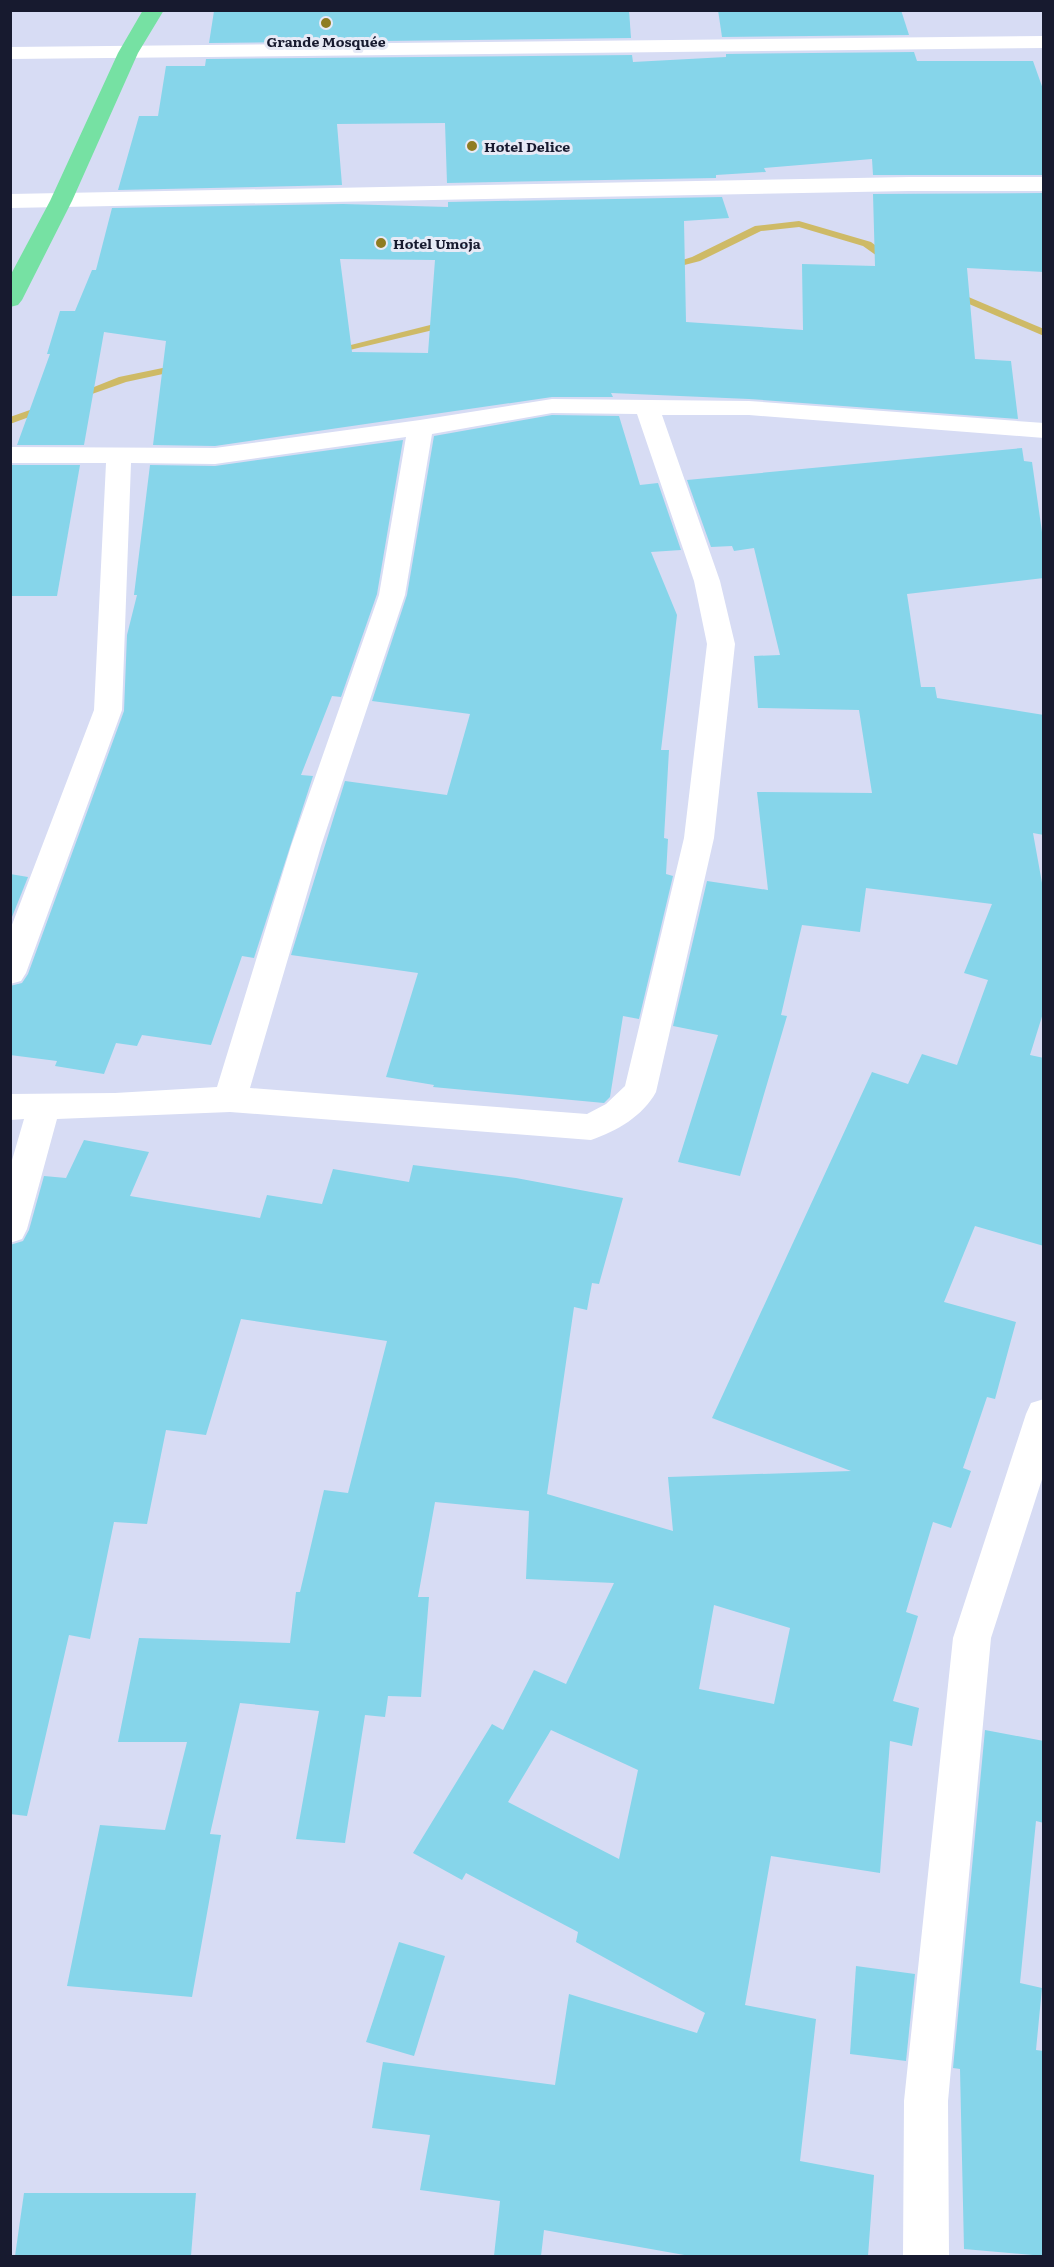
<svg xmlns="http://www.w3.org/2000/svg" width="1054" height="2267" viewBox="0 0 1054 2267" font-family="Literata,serif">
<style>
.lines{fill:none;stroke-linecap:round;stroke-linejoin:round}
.stream{fill:#ceba66;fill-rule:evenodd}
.building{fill:#86d5ea;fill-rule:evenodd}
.street{fill:#fff;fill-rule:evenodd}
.highway{fill:#76e1a3;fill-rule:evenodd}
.poi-dot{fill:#8f7c22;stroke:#e7eaf6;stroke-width:2}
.labels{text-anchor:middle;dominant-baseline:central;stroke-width:6;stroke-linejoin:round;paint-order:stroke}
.far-poi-label{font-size:14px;font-weight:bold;fill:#171a2f;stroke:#e7eaf6;text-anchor:start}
</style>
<rect width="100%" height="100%" fill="#d7dcf4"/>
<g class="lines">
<g class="stream">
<path d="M 799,221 L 871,242 L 896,261 L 887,263 L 863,246 L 799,227 L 761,231 L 700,261 L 665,270 L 660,267 L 692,257 L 755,226 Z"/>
<path d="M 952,290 L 1044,329 L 1044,336 L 948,295 L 948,291 Z"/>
<path d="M 450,320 L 455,323 L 454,325 L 333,354 L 327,351 Z"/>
<path d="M 182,364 L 188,367 L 186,369 L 126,382 L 75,400 L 69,397 L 119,377 Z"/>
<path d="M 47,404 L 53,407 L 51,409 L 10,424 L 10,417 Z"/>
</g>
</g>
<g class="building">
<path d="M 629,10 L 631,38 L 209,43 L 214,11 Z"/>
<path d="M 718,10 L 901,10 L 909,35 L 722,37 Z"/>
<path d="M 914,52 L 917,61 L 1033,61 L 1044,92 L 1044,175 L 873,175 L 872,159 L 764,168 L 766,172 L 716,175 L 716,178 L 447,183 L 445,123 L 337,124 L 342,185 L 118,190 L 139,116 L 158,116 L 166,66 L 205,66 L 206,59 L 632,55 L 633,62 L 726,57 L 726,54 Z"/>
<path d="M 1044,193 L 1044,272 L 967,268 L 975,359 L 1011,361 L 1018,419 L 749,399 L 611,393 L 613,397 L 552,397 L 215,446 L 153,445 L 166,341 L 104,332 L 84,445 L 17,445 L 50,354 L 47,354 L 60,311 L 75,311 L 92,270 L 96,270 L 112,208 L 343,204 L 448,207 L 448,202 L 722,197 L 729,218 L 684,221 L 686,322 L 803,330 L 802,264 L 875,266 L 873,194 ZM 340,259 L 435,260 L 428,353 L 352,352 Z"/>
<path d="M 552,415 L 619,416 L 640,485 L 658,483 L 681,550 L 651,552 L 677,615 L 661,750 L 669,750 L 664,838 L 668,839 L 666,874 L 673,876 L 639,1019 L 623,1016 L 610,1097 L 604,1103 L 433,1087 L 434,1085 L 386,1077 L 418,973 L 291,955 L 345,781 L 447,795 L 470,714 L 372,701 L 407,595 L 434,436 Z"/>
<path d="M 403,440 L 377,594 L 341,697 L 332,696 L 301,775 L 313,776 L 254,958 L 242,956 L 211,1045 L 142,1035 L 137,1046 L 116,1043 L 104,1074 L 55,1066 L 57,1061 L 10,1055 L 10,986 L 22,983 L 28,974 L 124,711 L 127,635 L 137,595 L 134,595 L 150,465 L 215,466 Z"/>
<path d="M 1022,448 L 1024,461 L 1032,462 L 1044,546 L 1044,578 L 907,594 L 921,687 L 935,687 L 937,698 L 1044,715 L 1044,835 L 1033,833 L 1044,894 L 1044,1010 L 1030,1055 L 1044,1058 L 1044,1246 L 975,1226 L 944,1302 L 1016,1322 L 995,1399 L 987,1397 L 963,1468 L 971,1471 L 951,1528 L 933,1522 L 906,1612 L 918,1616 L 893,1701 L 919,1708 L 912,1746 L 890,1741 L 880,1873 L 771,1856 L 745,2005 L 816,2019 L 800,2161 L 874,2175 L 868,2256 L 690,2256 L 544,2230 L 541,2256 L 494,2256 L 500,2201 L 420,2190 L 430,2135 L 372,2128 L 383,2062 L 555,2085 L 569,1994 L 697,2033 L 705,2013 L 576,1942 L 578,1932 L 466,1873 L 462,1880 L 413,1853 L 492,1724 L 503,1730 L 534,1670 L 566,1684 L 614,1583 L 526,1579 L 529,1511 L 435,1502 L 418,1597 L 429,1597 L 421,1697 L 388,1696 L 385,1717 L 365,1715 L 345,1843 L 296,1839 L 319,1711 L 240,1703 L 210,1834 L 221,1835 L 192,1997 L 67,1986 L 100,1825 L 165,1830 L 187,1742 L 118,1742 L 139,1638 L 290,1643 L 296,1592 L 300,1592 L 324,1490 L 348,1493 L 387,1341 L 241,1319 L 206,1435 L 166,1430 L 147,1524 L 114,1522 L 90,1639 L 69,1635 L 27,1816 L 10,1814 L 10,1245 L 23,1241 L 29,1230 L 44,1176 L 66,1178 L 84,1140 L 149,1152 L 130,1196 L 260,1218 L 267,1195 L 322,1204 L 333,1169 L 409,1182 L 413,1165 L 516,1178 L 623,1198 L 599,1284 L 592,1283 L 587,1310 L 574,1307 L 547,1494 L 673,1531 L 668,1477 L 851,1471 L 712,1418 L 872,1072 L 908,1084 L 922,1054 L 957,1065 L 988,980 L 964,973 L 992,904 L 866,888 L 860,932 L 802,925 L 781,1015 L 787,1016 L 740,1176 L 678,1162 L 718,1035 L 673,1026 L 707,881 L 768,890 L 757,792 L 872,793 L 859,710 L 758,708 L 754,656 L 780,655 L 754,548 L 734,551 L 732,546 L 711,547 L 687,480 ZM 714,1605 L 790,1628 L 774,1704 L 699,1689 ZM 551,1730 L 638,1770 L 619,1859 L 508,1802 Z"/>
<path d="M 10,465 L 80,465 L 57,596 L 10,596 Z"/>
<path d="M 10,874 L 28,877 L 10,922 Z"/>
<path d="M 985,1730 L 1044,1741 L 1044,1823 L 1036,1821 L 1020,1983 L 1042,1988 L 1036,2050 L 1044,2051 L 1044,2256 L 964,2249 L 960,2069 L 953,2068 Z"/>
<path d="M 399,1942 L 445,1956 L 414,2056 L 366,2042 Z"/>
<path d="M 856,1966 L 915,1974 L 906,2061 L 850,2054 Z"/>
<path d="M 24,2193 L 196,2193 L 191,2256 L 15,2256 Z"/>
</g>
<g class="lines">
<g class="street">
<path d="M 1044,36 L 1044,48 L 10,59 L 10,47 Z"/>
<path d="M 909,177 L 1044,177 L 1044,191 L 909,191 L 10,208 L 10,194 Z"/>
<path d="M 552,399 L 749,401 L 1044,423 L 1044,438 L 749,415 L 662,415 L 720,581 L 735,644 L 714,838 L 656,1092 C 643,1116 617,1131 591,1140 L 230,1112 L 57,1119 L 27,1229 L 22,1239 L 10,1243 L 10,1167 L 24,1119 L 10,1120 L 10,1094 L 115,1093 L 217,1087 L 291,846 L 379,595 L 406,437 L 215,464 L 131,463 L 122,710 L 26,973 L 21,981 L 10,984 L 10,930 L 94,710 L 106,463 L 10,463 L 10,447 L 215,448 L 420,420 ZM 552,413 L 637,414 L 694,581 L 707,644 L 684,838 L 625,1086 L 606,1104 L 587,1114 L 250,1088 L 321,846 L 405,595 L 432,434 Z"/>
<path d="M 1044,1399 L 1044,1473 L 991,1638 L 948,2101 L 949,2256 L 903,2256 L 904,2101 L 953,1638 L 1026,1414 L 1031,1403 Z"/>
</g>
<path class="highway" d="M 143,10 L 164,10 L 138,53 L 72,201 L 22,300 L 18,305 L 10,307 L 10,276 L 50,201 L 118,53 Z"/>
</g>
<g class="poi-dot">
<circle cx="326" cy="23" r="6"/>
<circle cx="472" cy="146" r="6"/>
<circle cx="381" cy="243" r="6"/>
</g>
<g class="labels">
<g class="far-poi-label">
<text x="326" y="41" text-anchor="middle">Grande Mosquée</text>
<text x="484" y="146">Hotel Delice</text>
<text x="393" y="243">Hotel Umoja</text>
</g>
</g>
<rect width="1054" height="2267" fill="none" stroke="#171a2f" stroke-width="24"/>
</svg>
